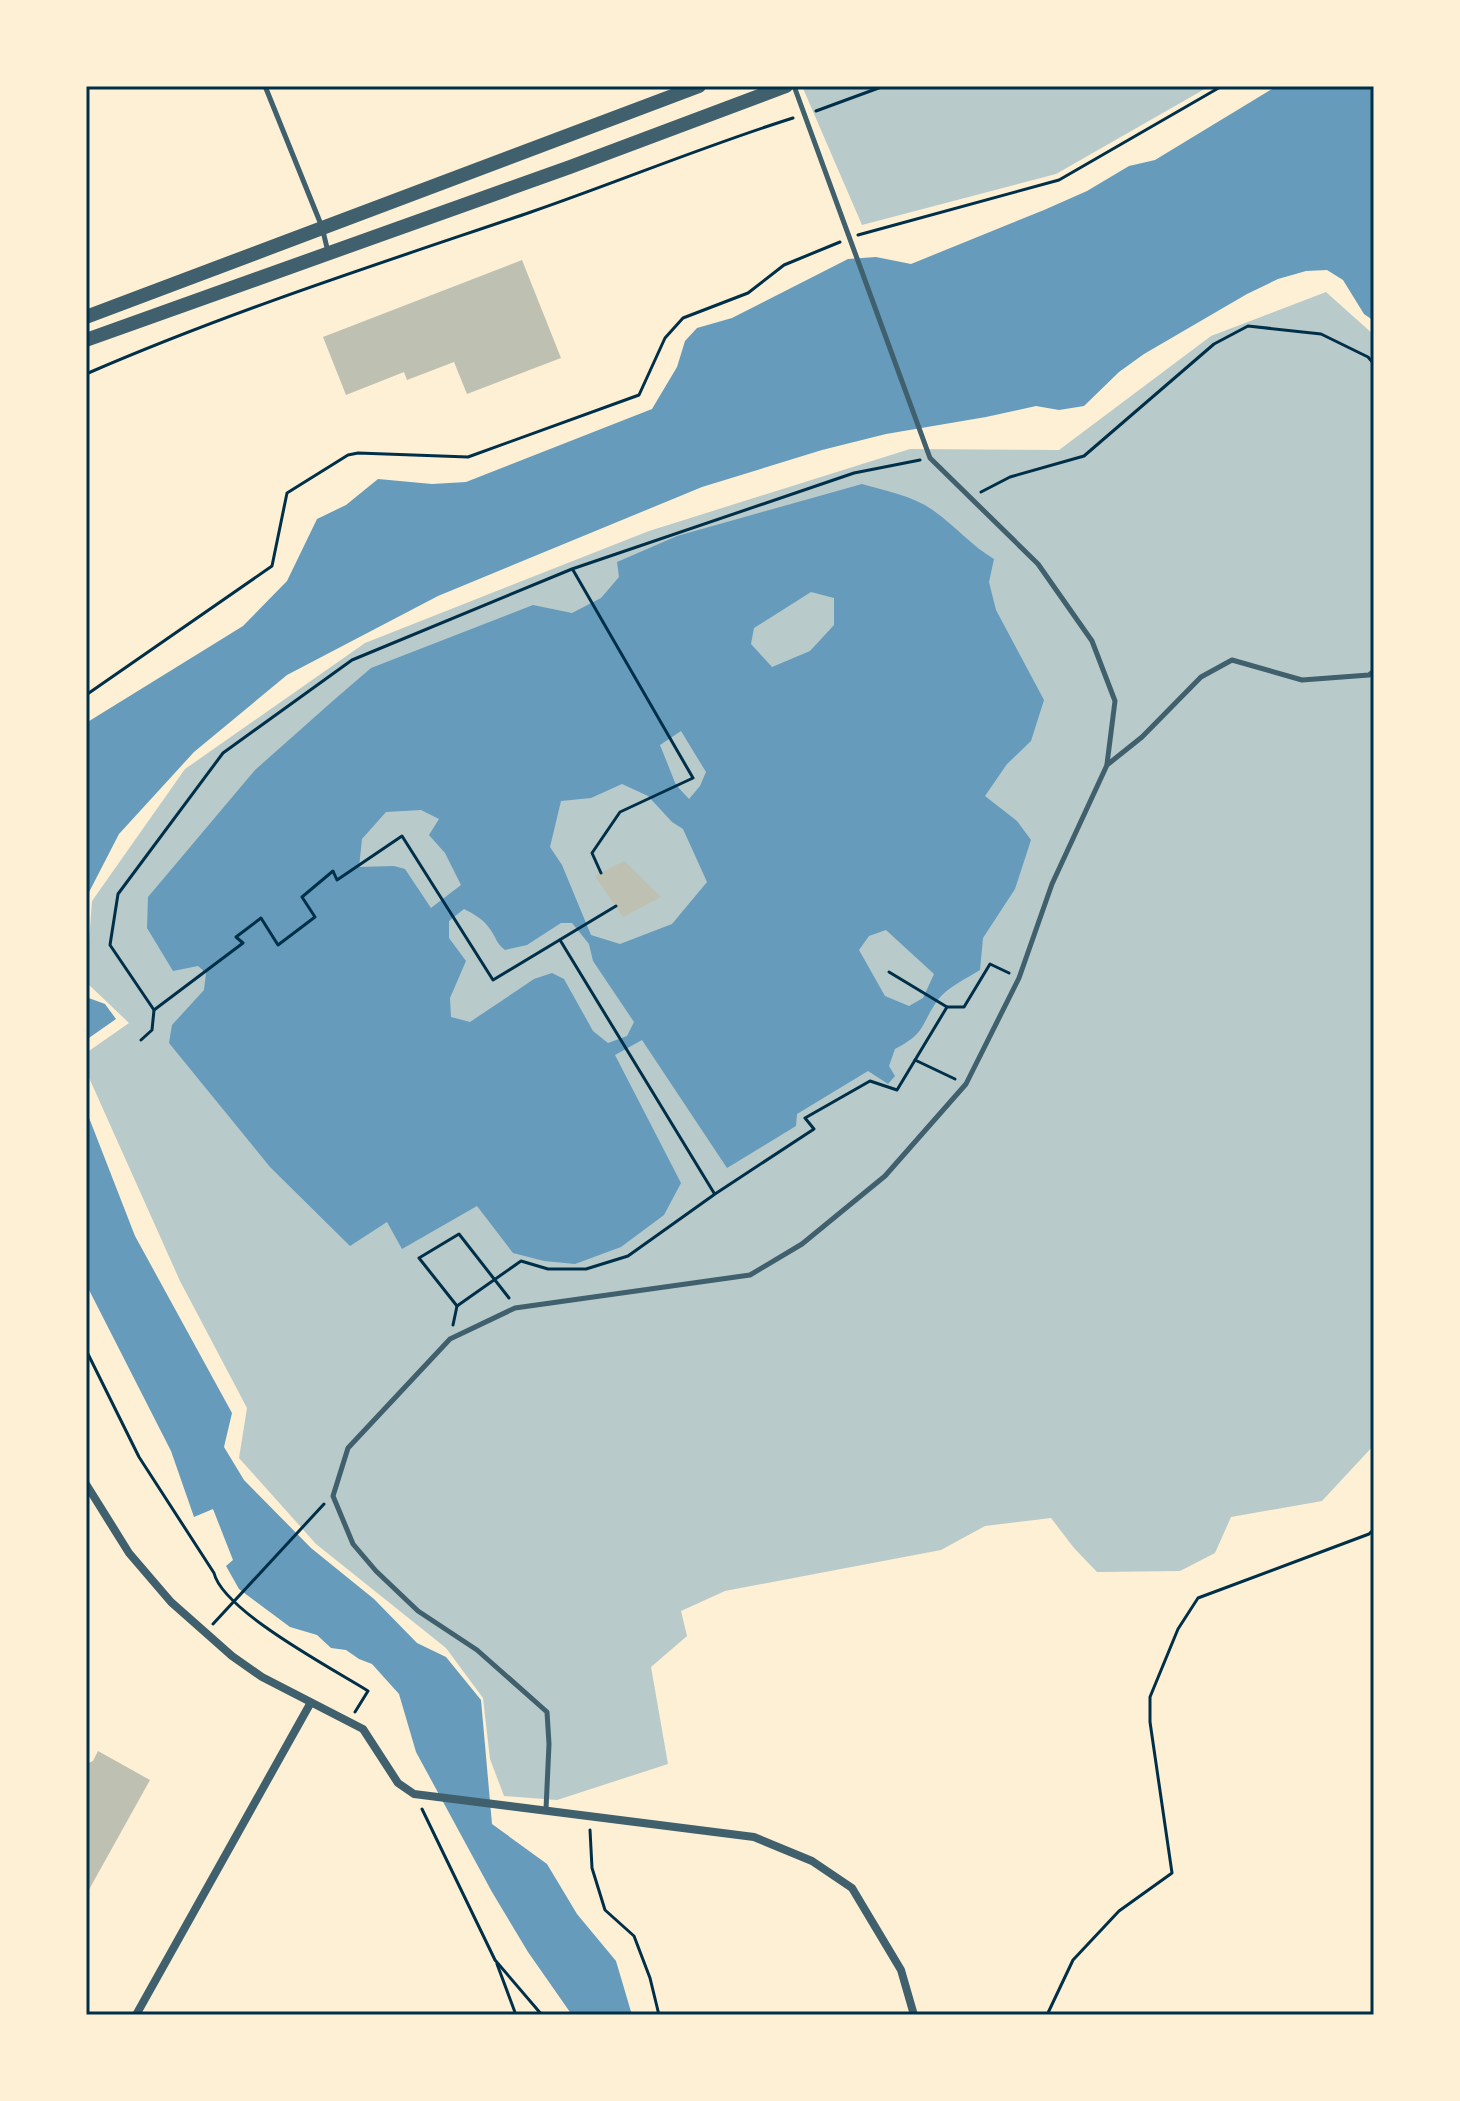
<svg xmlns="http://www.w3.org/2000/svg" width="1460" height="2101" viewBox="0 0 1460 2101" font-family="'Roboto Condensed',sans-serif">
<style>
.green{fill:#b9caca}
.water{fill:#669bbc;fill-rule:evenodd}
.building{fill:#bec0b2}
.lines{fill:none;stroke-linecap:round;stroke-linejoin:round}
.path{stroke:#003049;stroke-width:3}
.service{stroke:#3f606c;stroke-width:5}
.minor{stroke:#3f606c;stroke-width:8}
.tertiary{stroke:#3f606c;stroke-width:14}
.neatline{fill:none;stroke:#003049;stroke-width:3}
</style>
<rect width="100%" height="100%" fill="#fdf0d5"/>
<g class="green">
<path d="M 802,86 L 1210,86 L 1056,174 L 862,225 Z"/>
<path d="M 1326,292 L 1374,335 L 1374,1445 L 1322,1501 L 1231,1517 L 1215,1553 L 1180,1571 L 1097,1572 L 1074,1548 L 1051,1518 L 985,1526 L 941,1550 L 725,1591 L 681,1611 L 687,1636 L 651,1667 L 668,1764 L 557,1800 L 504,1796 L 490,1759 L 483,1698 L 446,1648 L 316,1544 L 239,1458 L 247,1408 L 180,1281 L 86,1071 L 86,1053 L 129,1023 L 86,982 L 92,901 L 185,769 L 365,643 L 649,531 L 910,449 L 1059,450 L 1211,336 Z"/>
</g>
<g class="water">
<path d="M 1277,86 L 1374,86 L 1374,321 L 1364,314 L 1343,280 L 1327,270 L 1306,271 L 1278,279 L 1247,294 L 1144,354 L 1119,372 L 1084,406 L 1059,410 L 1036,406 L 986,417 L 886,434 L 822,450 L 702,487 L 438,596 L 287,675 L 194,752 L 119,834 L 86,898 L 86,723 L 243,626 L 287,581 L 317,519 L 346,505 L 378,479 L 432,484 L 466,482 L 652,409 L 677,367 L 685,341 L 697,328 L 732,318 L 848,259 L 876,257 L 911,264 L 1044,210 L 1087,191 L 1129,166 L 1155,160 Z"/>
<path d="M 862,484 C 886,491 914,496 934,511 C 955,526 972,546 994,559 L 989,582 L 996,610 L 1044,700 L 1031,741 L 1007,764 L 985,796 L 1017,821 L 1031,840 L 1015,889 L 983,938 L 980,970 C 966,979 947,987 937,1001 C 920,1026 926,1033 895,1049 L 889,1066 L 895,1076 L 888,1084 L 868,1071 L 797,1114 L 796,1126 L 727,1168 L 642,1040 L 615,1055 L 681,1183 L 664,1215 L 621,1247 L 575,1264 L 544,1261 L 513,1253 L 477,1206 L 402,1249 L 387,1222 L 350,1246 L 270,1167 L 169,1043 L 172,1025 L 204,990 L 206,973 L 198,966 L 173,971 L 147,928 L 148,897 L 255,770 L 335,699 L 371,668 L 533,605 L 572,613 L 601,598 L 619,577 L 617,562 L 677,536 ZM 811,592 L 834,598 L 834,625 L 810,651 L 772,667 L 751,644 L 754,628 ZM 681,731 L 706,772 L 700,786 L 689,799 L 676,785 L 660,745 ZM 622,784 L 648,796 L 672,822 L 683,829 L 707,882 L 672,924 L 620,944 L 591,935 L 562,865 L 550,847 L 561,801 L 591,798 ZM 421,810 L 439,819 L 429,835 L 445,853 L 461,885 L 431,908 L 405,869 L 394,866 L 359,867 L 362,839 L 386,812 ZM 464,909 C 474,914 483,919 490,929 C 496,937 496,943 505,950 L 527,945 L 561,923 L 572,923 L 589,944 L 593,961 L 634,1022 L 627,1036 L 608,1043 L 593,1031 L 564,979 L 552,973 L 534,979 L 470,1022 L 451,1017 L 450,998 L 466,961 L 449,938 L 449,921 ZM 886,930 L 934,974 L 923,998 L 909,1006 L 885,996 L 859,950 L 869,936 Z"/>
<path d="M 86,997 L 105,1004 L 116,1019 L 86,1040 Z"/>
<path d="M 86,1110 L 135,1236 L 232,1413 L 224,1447 L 244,1480 L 311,1548 L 374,1599 L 417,1643 L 446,1657 L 481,1700 L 492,1824 L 547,1864 L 577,1914 L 616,1961 L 632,2015 L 572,2015 L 528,1952 L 492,1892 L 416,1752 L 399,1694 L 372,1664 L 359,1659 L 346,1650 L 331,1648 L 317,1635 L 290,1627 L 239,1589 L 226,1566 L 233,1560 L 213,1509 L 194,1517 L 171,1451 L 86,1284 Z"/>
</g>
<g class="building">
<path d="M 522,260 L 561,358 L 467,394 L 454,362 L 407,380 L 404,372 L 346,395 L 323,337 Z"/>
<path d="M 624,861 L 661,897 L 623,917 L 595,876 Z"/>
<path d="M 98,1751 L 150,1780 L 86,1895 L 86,1764 L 93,1761 Z"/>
</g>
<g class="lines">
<g class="path">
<path d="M 816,111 L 884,86"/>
<path d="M 858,235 L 1059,180 L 1222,86"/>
<path d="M 86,374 C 231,311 381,263 531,212 C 618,182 704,146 793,118"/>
<path d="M 981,492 L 1010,477 L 1084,456 L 1214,344 L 1248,326 L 1321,334 L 1368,357 L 1374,364"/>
<path d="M 573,570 L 693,778 L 620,812 L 592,853 L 601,873"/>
<path d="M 86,695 L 272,566 L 287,493 L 348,455 L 358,453 L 468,457 L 639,395 L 665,338 L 683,318 L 748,293 L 784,265 L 840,242"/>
<path d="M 560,940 L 714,1193"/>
<path d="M 889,972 L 947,1007"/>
<path d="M 154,1010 L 110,945 L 118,894 L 223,753 L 352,660 L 572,569 L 854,473 L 920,460"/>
<path d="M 141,1040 L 152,1030 L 154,1010 L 243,943 L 236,937 L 261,918 L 278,945 L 315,917 L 302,897 L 333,871 L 337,880 L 402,836 L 493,980 L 616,906"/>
<path d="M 915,1060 L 955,1079"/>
<path d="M 457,1306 L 419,1258 L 459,1234 L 509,1298"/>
<path d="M 453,1325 L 457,1306 L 521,1261 L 548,1269 L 586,1269 L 628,1256 L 715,1194 L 814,1129 L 805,1118 L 870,1081 L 897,1090 L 947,1007 L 964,1007 L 990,964 L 1009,973"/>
<path d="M 86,1350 L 139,1457 L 214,1573 C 223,1611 333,1669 368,1691 L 355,1712"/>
<path d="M 213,1624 L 324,1504"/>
<path d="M 422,1809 L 495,1960 L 542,2015"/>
<path d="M 590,1830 L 592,1868 L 605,1910 L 634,1936 L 650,1978 L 659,2015"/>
<path d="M 497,1964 L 516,2015"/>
<path d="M 1047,2015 L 1073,1960 L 1119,1911 L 1172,1873 L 1150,1722 L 1150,1697 L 1178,1629 L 1198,1598 L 1369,1534 L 1374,1529"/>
</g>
<g class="service">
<path d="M 265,86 L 322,227 L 328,252"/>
<path d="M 794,86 L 930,458 L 1038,564 L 1092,641 L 1115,701 L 1107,764"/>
<path d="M 546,1809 L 549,1744 L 547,1712 L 477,1650 L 418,1611 L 376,1571 L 353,1544 L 333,1496 L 348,1448 L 450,1339 L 515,1308 L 750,1275 L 802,1244 L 885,1176 L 966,1084 L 1019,978 L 1052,884 L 1107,765 L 1142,737 L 1201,677 L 1232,660 L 1302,680 L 1369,675 L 1374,671"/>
</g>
<g class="minor">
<path d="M 86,1484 L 129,1553 L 171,1602 L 232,1656 L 262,1677 L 363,1729 L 398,1783 L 414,1794 L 754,1837 L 812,1861 L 852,1888 L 901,1970 L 914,2015"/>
<path d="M 136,2015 L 310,1704"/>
</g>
<g class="tertiary">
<path d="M 86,317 L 699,86"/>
<path d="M 86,340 L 570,167 L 786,86"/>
</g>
</g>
<rect width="1460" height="2101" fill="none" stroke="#fdf0d5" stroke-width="176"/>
<rect x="88" y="88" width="1284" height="1925" class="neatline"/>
</svg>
